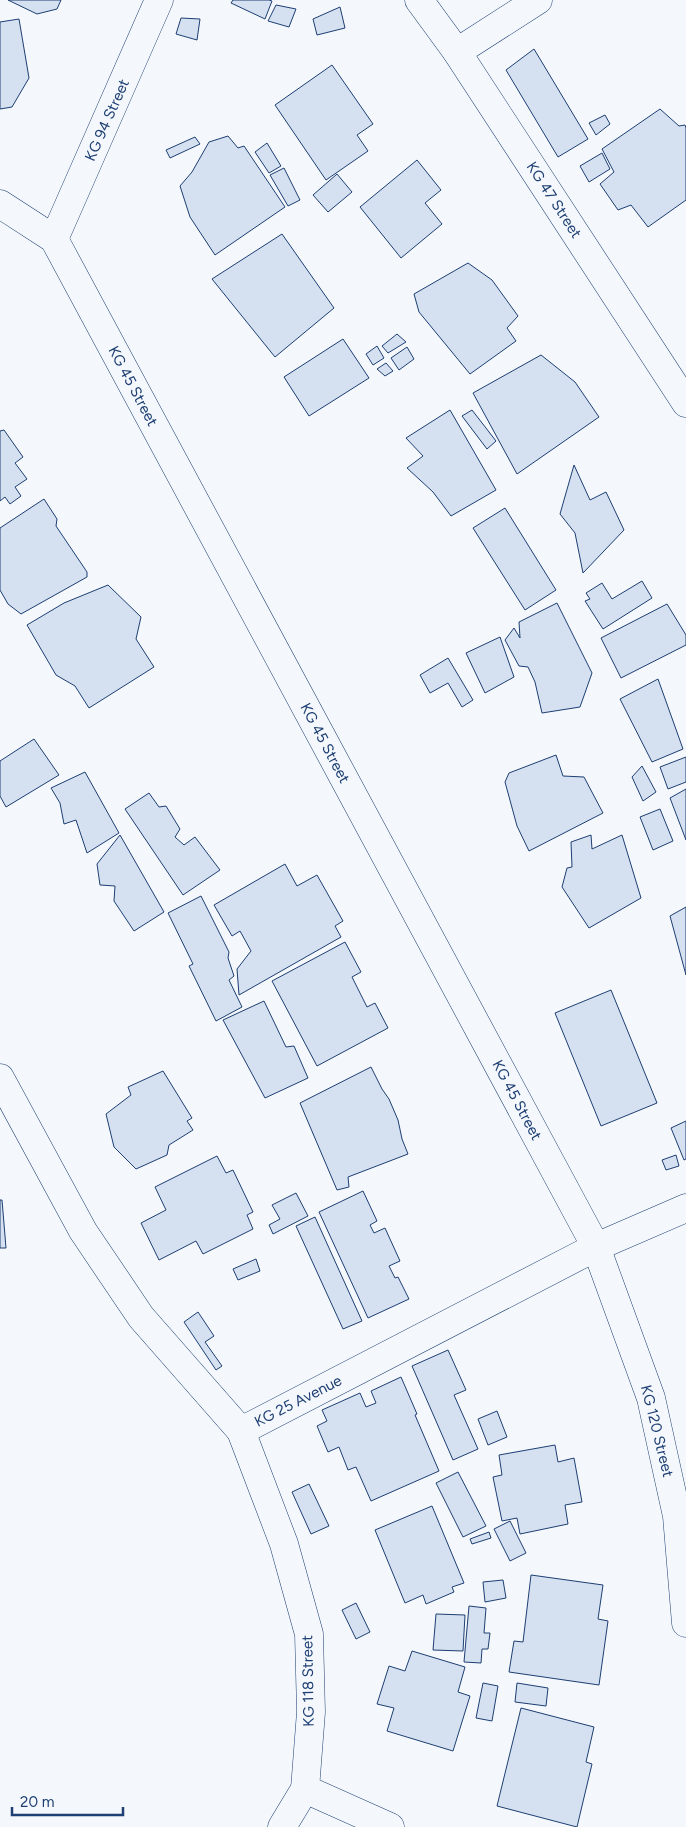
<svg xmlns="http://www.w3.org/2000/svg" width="686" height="1827" viewBox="0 0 686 1827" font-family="Figtree,sans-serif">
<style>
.building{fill:#d5e0f0;stroke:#1d3f73}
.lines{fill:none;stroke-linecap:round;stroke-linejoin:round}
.street-casing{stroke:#1d3f73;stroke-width:29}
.street{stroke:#f4f7fb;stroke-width:28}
.labels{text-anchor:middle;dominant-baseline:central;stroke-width:4;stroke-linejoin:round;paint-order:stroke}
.street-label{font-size:15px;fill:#1d3f73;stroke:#f4f7fb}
</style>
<rect width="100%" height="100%" fill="#f4f7fb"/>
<g class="building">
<path d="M 8,0 L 61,0 L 57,9 L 37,14 Z"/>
<path d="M 233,0 L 269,0 L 272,1 L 265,19 L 231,3 Z"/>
<path d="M 276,5 L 296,9 L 289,27 L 268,21 Z"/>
<path d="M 340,7 L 345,28 L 317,35 L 313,19 Z"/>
<path d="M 181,18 L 200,19 L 197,40 L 176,34 Z"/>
<path d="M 19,19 L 29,78 L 12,107 L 0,109 L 0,22 Z"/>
<path d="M 534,49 L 588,139 L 558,157 L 506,70 Z"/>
<path d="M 332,65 L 373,124 L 357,135 L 368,151 L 326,180 L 275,105 Z"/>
<path d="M 660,109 L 679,126 L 685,125 L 686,128 L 686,200 L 648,227 L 631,205 L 618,210 L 600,184 L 614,172 L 602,149 Z"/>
<path d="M 605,115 L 610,124 L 596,135 L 589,123 Z"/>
<path d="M 228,136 L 238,148 L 244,146 L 285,207 L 215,255 L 190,217 L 180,186 L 192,172 L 209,142 Z"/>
<path d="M 195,137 L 200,144 L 170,158 L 166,150 Z"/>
<path d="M 267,143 L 281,166 L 269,173 L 255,152 Z"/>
<path d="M 602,153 L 610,169 L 589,182 L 580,166 Z"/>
<path d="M 417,160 L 441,190 L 425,203 L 442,224 L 401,258 L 360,207 Z"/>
<path d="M 284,168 L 300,200 L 288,206 L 270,175 Z"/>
<path d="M 337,174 L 352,192 L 328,212 L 313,195 Z"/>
<path d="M 282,234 L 334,308 L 275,357 L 212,279 Z"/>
<path d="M 468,263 L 492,280 L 518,316 L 507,328 L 516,341 L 470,374 L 419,312 L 414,294 Z"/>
<path d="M 397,334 L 406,342 L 388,353 L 382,346 Z"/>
<path d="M 343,339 L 369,378 L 309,416 L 284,377 Z"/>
<path d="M 377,346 L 384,358 L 373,365 L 366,354 Z"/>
<path d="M 407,347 L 414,359 L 399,370 L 391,358 Z"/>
<path d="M 541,355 L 575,382 L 599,417 L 517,474 L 473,393 Z"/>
<path d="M 386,363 L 393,371 L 385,376 L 377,369 Z"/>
<path d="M 450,410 L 496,490 L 451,516 L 433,492 L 407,468 L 423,456 L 406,438 Z"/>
<path d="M 472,410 L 496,441 L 487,449 L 462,416 Z"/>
<path d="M 4,430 L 23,457 L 15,463 L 27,479 L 15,487 L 21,496 L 10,504 L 5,497 L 0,501 L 0,431 Z"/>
<path d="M 574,465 L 590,500 L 606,492 L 624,530 L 583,573 L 575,533 L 560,514 Z"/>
<path d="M 44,499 L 57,519 L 56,526 L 87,572 L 87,577 L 21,614 L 8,604 L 0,590 L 0,528 Z"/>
<path d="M 505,508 L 556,590 L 525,610 L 473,528 Z"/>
<path d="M 642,581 L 652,598 L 603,629 L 585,601 L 590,599 L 586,593 L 602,583 L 612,599 Z"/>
<path d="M 108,585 L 141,617 L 136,639 L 154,667 L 89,708 L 75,686 L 56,675 L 27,625 L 64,603 Z"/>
<path d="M 557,603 L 592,673 L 580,707 L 542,713 L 535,682 L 528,667 L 519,666 L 505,640 L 514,628 L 520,638 L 519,622 Z"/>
<path d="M 667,604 L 686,635 L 686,645 L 621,678 L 601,638 Z"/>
<path d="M 500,637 L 514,677 L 485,693 L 466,653 Z"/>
<path d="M 448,658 L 473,700 L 462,707 L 448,683 L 430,693 L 420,675 Z"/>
<path d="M 658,679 L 683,749 L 652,762 L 620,699 Z"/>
<path d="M 34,739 L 59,775 L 6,807 L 0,796 L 0,761 Z"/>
<path d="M 556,755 L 563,776 L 584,777 L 603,813 L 529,851 L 517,826 L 505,782 L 509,773 Z"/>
<path d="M 686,757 L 686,782 L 668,789 L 660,767 Z"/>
<path d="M 642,766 L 656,792 L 643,801 L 632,777 Z"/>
<path d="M 85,772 L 119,833 L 87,853 L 76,820 L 64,824 L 60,803 L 51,788 Z"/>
<path d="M 686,789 L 686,840 L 670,798 Z"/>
<path d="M 149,793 L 159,807 L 166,806 L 180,829 L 175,837 L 184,845 L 195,837 L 220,870 L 183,895 L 125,809 Z"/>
<path d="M 660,809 L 673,841 L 653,850 L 640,817 Z"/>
<path d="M 120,835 L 164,912 L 134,931 L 114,901 L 115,886 L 100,885 L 97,864 Z"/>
<path d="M 591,835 L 592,849 L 622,835 L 641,898 L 589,928 L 562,887 L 567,868 L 572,867 L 571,842 Z"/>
<path d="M 285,864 L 297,886 L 317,875 L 343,921 L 335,926 L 341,937 L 239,995 L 237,969 L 251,951 L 240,931 L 232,936 L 214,905 Z"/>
<path d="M 201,896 L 229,952 L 228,958 L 234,976 L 229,980 L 242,1007 L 216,1021 L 189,966 L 193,964 L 168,913 Z"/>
<path d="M 686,907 L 686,975 L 670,916 Z"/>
<path d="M 345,942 L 361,972 L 352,977 L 367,1007 L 375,1003 L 388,1028 L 317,1066 L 272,981 Z"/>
<path d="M 611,990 L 657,1103 L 601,1126 L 555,1013 Z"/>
<path d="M 264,1001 L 286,1047 L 294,1046 L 308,1078 L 265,1098 L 223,1020 Z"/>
<path d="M 371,1067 L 382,1089 L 389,1099 L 398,1120 L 402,1139 L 408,1154 L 348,1177 L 349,1187 L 337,1190 L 300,1103 Z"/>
<path d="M 163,1071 L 192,1118 L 187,1121 L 193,1130 L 169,1145 L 167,1155 L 136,1169 L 114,1147 L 106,1114 L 131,1095 L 128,1087 Z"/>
<path d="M 686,1121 L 686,1159 L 684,1160 L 671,1128 Z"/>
<path d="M 676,1155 L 679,1166 L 666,1170 L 662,1160 Z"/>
<path d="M 217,1156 L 226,1173 L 233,1170 L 253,1212 L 247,1215 L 253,1229 L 203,1254 L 196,1241 L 159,1260 L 141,1223 L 166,1210 L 155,1187 Z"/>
<path d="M 363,1191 L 377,1221 L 370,1225 L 374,1233 L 385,1228 L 400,1261 L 389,1266 L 395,1278 L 398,1277 L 409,1299 L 368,1318 L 319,1212 Z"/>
<path d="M 296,1193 L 308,1216 L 273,1234 L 269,1225 L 280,1219 L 272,1205 Z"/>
<path d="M 0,1200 L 2,1200 L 6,1248 L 0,1248 Z"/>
<path d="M 315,1217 L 362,1321 L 343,1329 L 296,1226 Z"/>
<path d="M 256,1259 L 260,1271 L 238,1280 L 233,1269 Z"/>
<path d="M 198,1312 L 214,1336 L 205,1342 L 222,1366 L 216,1370 L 184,1322 Z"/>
<path d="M 448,1350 L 466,1390 L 454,1395 L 478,1449 L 453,1460 L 412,1366 Z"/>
<path d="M 401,1377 L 417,1414 L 415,1415 L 439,1471 L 371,1501 L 356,1467 L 348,1470 L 339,1447 L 328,1452 L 317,1426 L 327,1421 L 322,1410 L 360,1393 L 366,1407 L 376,1403 L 371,1391 Z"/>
<path d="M 497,1411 L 507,1437 L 488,1445 L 478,1419 Z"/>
<path d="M 555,1445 L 558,1462 L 574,1458 L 582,1502 L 565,1505 L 568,1524 L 520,1534 L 517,1518 L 502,1521 L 493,1477 L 502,1475 L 499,1455 Z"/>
<path d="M 458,1472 L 486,1526 L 463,1537 L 436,1483 Z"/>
<path d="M 309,1484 L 329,1526 L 311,1534 L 292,1492 Z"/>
<path d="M 432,1506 L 464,1583 L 452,1587 L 454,1592 L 426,1604 L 423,1595 L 405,1603 L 375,1530 Z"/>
<path d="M 510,1521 L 526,1553 L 510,1561 L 494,1529 Z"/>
<path d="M 489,1532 L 491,1538 L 472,1544 L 470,1539 Z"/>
<path d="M 531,1575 L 603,1585 L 598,1619 L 608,1621 L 599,1685 L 509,1672 L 514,1641 L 523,1642 Z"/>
<path d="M 503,1580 L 506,1598 L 485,1602 L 483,1582 Z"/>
<path d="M 356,1603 L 370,1632 L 356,1639 L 342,1610 Z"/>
<path d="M 469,1606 L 486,1608 L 484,1633 L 490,1633 L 488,1649 L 482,1649 L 481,1663 L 464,1662 Z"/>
<path d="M 436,1614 L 465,1615 L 463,1651 L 433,1650 Z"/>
<path d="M 412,1651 L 465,1667 L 458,1692 L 470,1696 L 453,1751 L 387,1731 L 394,1708 L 377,1704 L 389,1666 L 405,1671 Z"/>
<path d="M 483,1683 L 498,1686 L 492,1721 L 476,1718 Z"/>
<path d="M 517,1683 L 548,1688 L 546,1706 L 515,1702 Z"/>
<path d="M 521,1708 L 594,1727 L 586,1762 L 592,1764 L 577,1827 L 497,1806 Z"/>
</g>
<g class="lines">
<g class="street-casing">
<g id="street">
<path d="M 419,0 L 457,52 L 686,403"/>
<path d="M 457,52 L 538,0"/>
<path d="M 0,204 L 54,239 L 596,1247 L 651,1398 L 677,1516 L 686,1623"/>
<path d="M 54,239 L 159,0"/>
<path d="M 0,1078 L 83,1231 L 141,1317 L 241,1431 L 596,1247 L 686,1208"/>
<path d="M 241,1431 L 284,1544 L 309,1634 L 311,1712 L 305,1789 L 390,1827"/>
<path d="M 282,1827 L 305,1789"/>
</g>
</g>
<use href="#street" class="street"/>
</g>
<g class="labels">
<g class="street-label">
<text transform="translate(107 120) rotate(-66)">KG 94 Street</text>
<text transform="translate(554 200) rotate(57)">KG 47 Street</text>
<text transform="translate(133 386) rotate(62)">KG 45 Street</text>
<text transform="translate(325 743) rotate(62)">KG 45 Street</text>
<text transform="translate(517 1100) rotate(62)">KG 45 Street</text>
<text transform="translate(298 1401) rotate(-27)">KG 25 Avenue</text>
<text transform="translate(657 1431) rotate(76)">KG 120 Street</text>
<text transform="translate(308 1681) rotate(-91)">KG 118 Street</text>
</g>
</g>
<path d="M12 1807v8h111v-8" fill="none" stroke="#1d3f73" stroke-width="2.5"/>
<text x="20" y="1807" font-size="15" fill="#1d3f73" stroke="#f4f7fb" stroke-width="4" paint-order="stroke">20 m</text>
</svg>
